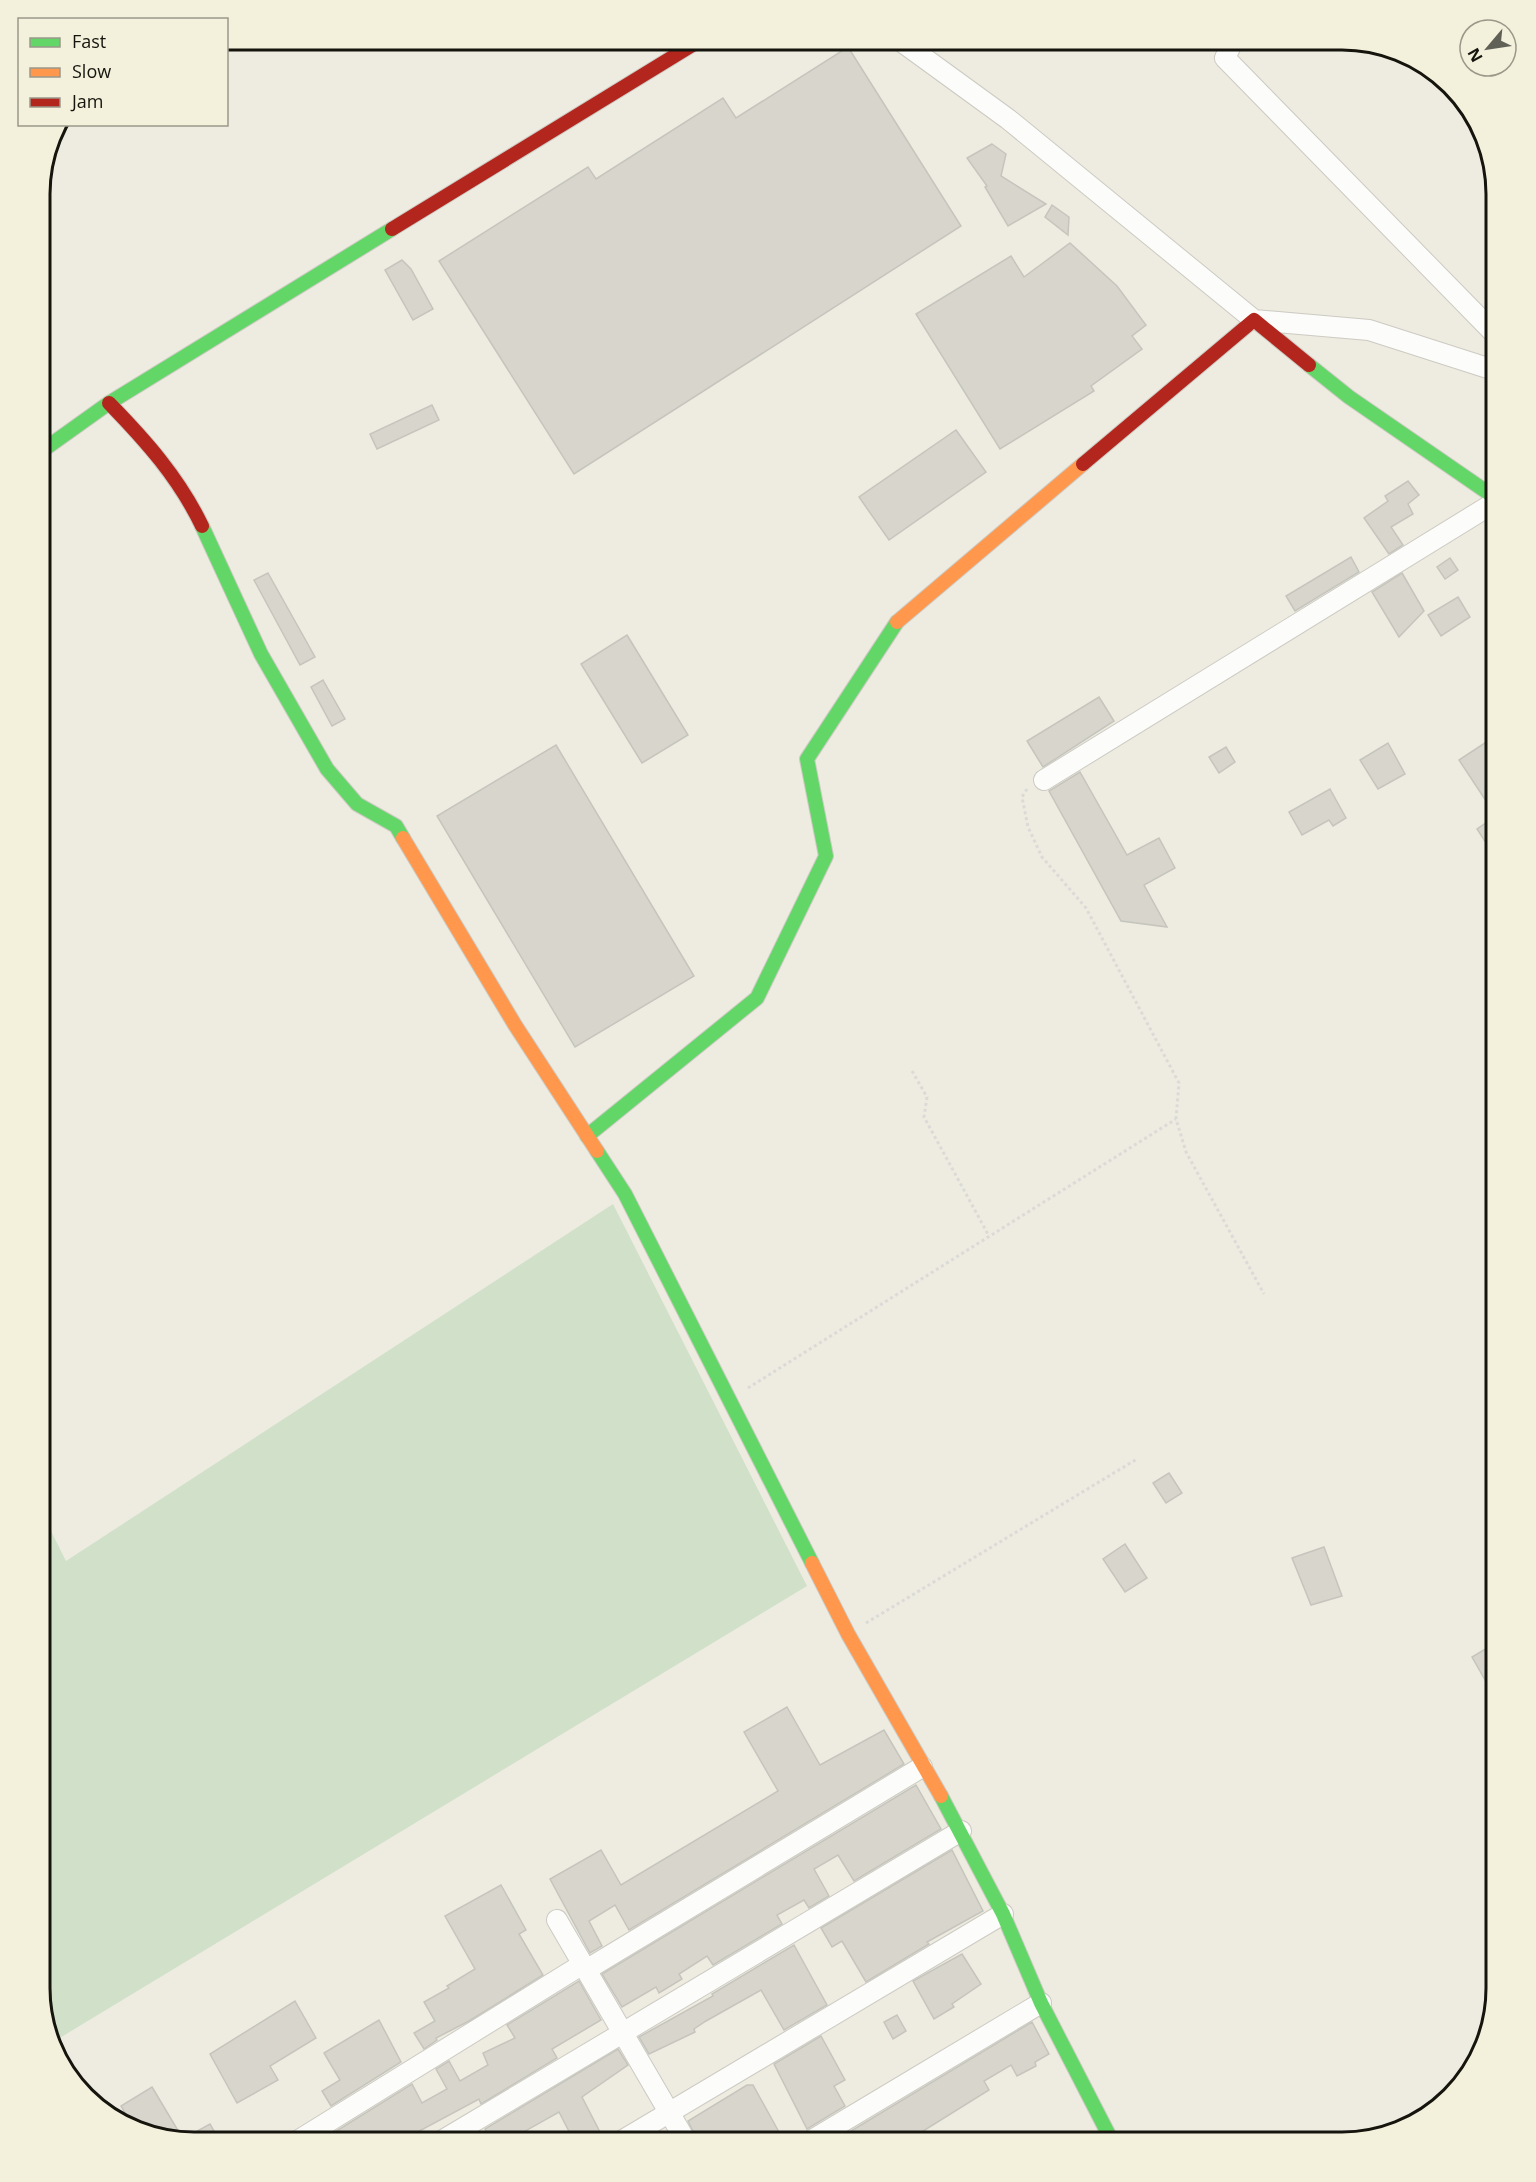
<svg xmlns="http://www.w3.org/2000/svg" width="1536" height="2182" viewBox="0 0 1536 2182" font-family="'Open Sans',sans-serif">
<style>
.green{fill:#d1e0c9}
.building{fill:#d7d5cc;stroke:#c6c5bd;stroke-width:1.5}
.lines{fill:none;stroke-linecap:round;stroke-linejoin:round}
.street-casing{stroke:#cccac2;stroke-width:22}
.fast-casing{stroke:#cccac2;stroke-width:16}
.slow-casing{stroke:#cccac2;stroke-width:16}
.jam-casing{stroke:#cccac2;stroke-width:16}
.path{stroke:#dbdad7;stroke-width:3;stroke-dasharray:3 3;stroke-linecap:butt}
.street{stroke:#fcfcfa;stroke-width:20}
.fast{stroke:#63d668;stroke-width:14}
.slow{stroke:#ff974d;stroke-width:14}
.jam{stroke:#b3261e;stroke-width:14}
.rim{fill:none;stroke:#15140d;stroke-width:3}
</style>
<rect width="100%" height="100%" fill="#eeece1"/>
<path class="green" d="M 613,1204 L 807,1586 L 53,2042 L 39,1989 L 39,1507 L 66,1561 Z"/>
<g class="building">
<path d="M 848,47 L 961,226 L 574,474 L 439,261 L 588,167 L 596,179 L 723,98 L 736,118 Z"/>
<path d="M 992,144 L 1006,154 L 1001,176 L 1046,204 L 1008,226 L 985,187 L 987,186 L 967,158 Z"/>
<path d="M 1052,205 L 1069,217 L 1068,235 L 1045,217 Z"/>
<path d="M 1070,243 L 1117,286 L 1146,325 L 1132,336 L 1142,349 L 1091,386 L 1094,391 L 1000,449 L 916,314 L 1011,256 L 1024,277 Z"/>
<path d="M 402,260 L 411,269 L 433,309 L 413,320 L 385,270 Z"/>
<path d="M 432,405 L 439,420 L 377,449 L 370,434 Z"/>
<path d="M 956,430 L 986,472 L 889,540 L 859,497 Z"/>
<path d="M 1408,481 L 1419,495 L 1408,504 L 1413,514 L 1391,527 L 1403,545 L 1389,554 L 1364,518 L 1388,501 L 1385,496 Z"/>
<path d="M 1351,557 L 1359,572 L 1295,611 L 1286,596 Z"/>
<path d="M 1450,558 L 1458,570 L 1445,579 L 1437,567 Z"/>
<path d="M 268,573 L 315,657 L 300,665 L 254,580 Z"/>
<path d="M 1402,573 L 1424,611 L 1399,637 L 1372,592 Z"/>
<path d="M 1458,597 L 1470,617 L 1441,636 L 1428,615 Z"/>
<path d="M 627,635 L 688,735 L 642,763 L 581,664 Z"/>
<path d="M 323,680 L 345,719 L 332,726 L 311,687 Z"/>
<path d="M 1099,697 L 1114,721 L 1043,767 L 1027,741 Z"/>
<path d="M 1497,735 L 1497,860 L 1477,829 L 1496,816 L 1459,760 Z"/>
<path d="M 1388,743 L 1405,774 L 1378,789 L 1360,760 Z"/>
<path d="M 556,745 L 694,976 L 575,1047 L 437,816 Z"/>
<path d="M 1226,747 L 1235,762 L 1219,773 L 1209,757 Z"/>
<path d="M 1080,772 L 1127,855 L 1159,838 L 1175,868 L 1144,885 L 1167,927 L 1121,921 L 1049,791 Z"/>
<path d="M 1330,789 L 1346,818 L 1333,826 L 1329,820 L 1302,835 L 1289,812 Z"/>
<path d="M 1169,1473 L 1182,1493 L 1166,1503 L 1153,1483 Z"/>
<path d="M 1125,1544 L 1147,1578 L 1125,1592 L 1103,1559 Z"/>
<path d="M 1324,1547 L 1342,1596 L 1311,1605 L 1292,1558 Z"/>
<path d="M 1497,1642 L 1497,1701 L 1472,1657 Z"/>
<path d="M 787,1707 L 820,1765 L 884,1730 L 904,1764 L 629,1930 L 615,1905 L 589,1921 L 602,1946 L 590,1953 L 550,1879 L 601,1850 L 621,1885 L 778,1791 L 744,1732 Z"/>
<path d="M 916,1785 L 941,1829 L 854,1881 L 838,1855 L 814,1869 L 829,1896 L 809,1908 L 804,1900 L 777,1915 L 782,1924 L 713,1965 L 707,1956 L 679,1974 L 682,1979 L 659,1993 L 656,1987 L 622,2007 L 602,1974 Z"/>
<path d="M 952,1850 L 983,1911 L 927,1942 L 929,1944 L 866,1982 L 842,1941 L 832,1947 L 821,1928 Z"/>
<path d="M 501,1885 L 526,1930 L 519,1934 L 543,1975 L 469,2021 L 436,2038 L 437,2040 L 424,2049 L 414,2033 L 435,2021 L 424,2002 L 449,1988 L 447,1986 L 475,1969 L 445,1916 Z"/>
<path d="M 794,1945 L 827,2005 L 784,2030 L 761,1990 L 706,2021 L 694,2029 L 695,2032 L 649,2054 L 639,2037 L 713,1996 L 712,1994 Z"/>
<path d="M 962,1954 L 981,1984 L 952,2004 L 954,2007 L 934,2019 L 913,1981 Z"/>
<path d="M 579,1981 L 601,2020 L 552,2049 L 557,2058 L 481,2104 L 479,2099 L 408,2137 L 411,2143 L 317,2143 L 412,2084 L 422,2103 L 447,2089 L 436,2069 L 449,2061 L 460,2081 L 488,2065 L 483,2053 L 515,2038 L 507,2025 Z"/>
<path d="M 295,2001 L 316,2038 L 270,2066 L 278,2080 L 237,2103 L 210,2054 Z"/>
<path d="M 897,2015 L 906,2031 L 893,2039 L 884,2022 Z"/>
<path d="M 379,2020 L 401,2062 L 331,2106 L 322,2091 L 340,2080 L 324,2053 Z"/>
<path d="M 1032,2022 L 1049,2054 L 1035,2062 L 1036,2066 L 1017,2076 L 1011,2065 L 984,2081 L 989,2090 L 904,2143 L 831,2143 Z"/>
<path d="M 821,2036 L 845,2080 L 834,2086 L 845,2106 L 807,2129 L 774,2064 Z"/>
<path d="M 618,2049 L 628,2065 L 582,2097 L 601,2134 L 586,2143 L 575,2143 L 559,2112 L 504,2143 L 492,2143 L 485,2129 Z"/>
<path d="M 747,2085 L 753,2085 L 785,2143 L 699,2143 L 688,2121 Z"/>
<path d="M 152,2087 L 183,2139 L 210,2124 L 221,2143 L 183,2143 L 134,2128 L 121,2106 Z"/>
<path d="M 667,2133 L 673,2143 L 649,2143 Z"/>
</g>
<g class="lines">
<g class="street-casing">
<g id="street">
<path d="M 898,39 L 1008,119 L 1254,320 L 1369,330 L 1497,371"/>
<path d="M 1234,39 L 1225,58 L 1497,336"/>
<path d="M 1044,780 L 1497,501"/>
<path d="M 557,1920 L 687,2143"/>
<path d="M 586,1970 L 922,1767"/>
<path d="M 294,2143 L 583,1964"/>
<path d="M 438,2143 L 961,1831"/>
<path d="M 618,2143 L 1003,1914"/>
<path d="M 807,2143 L 1041,2003"/>
</g>
</g>
<g class="fast-casing">
<g id="fast">
<path d="M 1309,365 L 1349,397 L 1497,499"/>
<path d="M 39,453 L 109,403 L 392,229"/>
<path d="M 202,526 L 261,654 L 327,769 L 357,804 L 396,826 L 403,838"/>
<path d="M 587,1136 L 757,998 L 826,856 L 807,759 L 897,622"/>
<path d="M 597,1151 L 625,1194 L 812,1563"/>
<path d="M 941,1796 L 1003,1914 L 1041,2003 L 1113,2143"/>
</g>
</g>
<g class="slow-casing">
<g id="slow">
<path d="M 897,622 L 1083,464"/>
<path d="M 403,838 L 515,1025 L 597,1151"/>
<path d="M 812,1563 L 848,1634 L 941,1796"/>
</g>
</g>
<g class="jam-casing">
<g id="jam">
<path d="M 392,229 L 702,39"/>
<path d="M 109,403 C 146,441 179,478 202,526"/>
<path d="M 1083,464 L 1254,320 L 1309,365"/>
</g>
</g>
<g class="path">
<path d="M 1027,789 L 1022,797 L 1028,827 L 1042,857 L 1086,908 L 1179,1083 L 1176,1119 L 1186,1152 L 1264,1294"/>
<path d="M 912,1071 L 927,1097 L 924,1117 L 989,1236"/>
<path d="M 748,1388 L 1176,1119"/>
<path d="M 866,1623 L 1137,1459"/>
</g>
<use href="#street" class="street"/>
<use href="#fast" class="fast"/>
<use href="#slow" class="slow"/>
<use href="#jam" class="jam"/>
</g>
<path d="M0 0H1536V2182H0ZM194 50H1342A144 144 0 0 1 1486 194V1988A144 144 0 0 1 1342 2132H194A144 144 0 0 1 50 1988V194A144 144 0 0 1 194 50Z" fill="#f3f0dc" fill-rule="evenodd"/>
<path class="rim" d="M194 50H1342A144 144 0 0 1 1486 194V1988A144 144 0 0 1 1342 2132H194A144 144 0 0 1 50 1988V194A144 144 0 0 1 194 50Z"/>
<rect x="18" y="18" width="210" height="108" fill="#f3f0dc" stroke="#9a9889" stroke-width="1.5"/>
<rect x="30" y="38" width="30" height="9" fill="#63d668" stroke="#9a9889" stroke-width="1.5"/>
<text x="72" y="48" font-size="18" fill="#15140d">Fast</text>
<rect x="30" y="68" width="30" height="9" fill="#ff974d" stroke="#9a9889" stroke-width="1.5"/>
<text x="72" y="78" font-size="18" fill="#15140d">Slow</text>
<rect x="30" y="98" width="30" height="9" fill="#b3261e" stroke="#9a9889" stroke-width="1.5"/>
<text x="72" y="108" font-size="18" fill="#15140d">Jam</text>
<g transform="translate(1488 48) rotate(241)"><circle r="28" fill="#f3f0dc" stroke="#9a9889" stroke-width="1.5"/>
<path d="M0-4.5L10 22L0 15L-10 22Z" fill="#616057"/>
<text y="-9" font-size="16" font-weight="bold" text-anchor="middle" fill="#15140d">N</text>
</g>
</svg>
